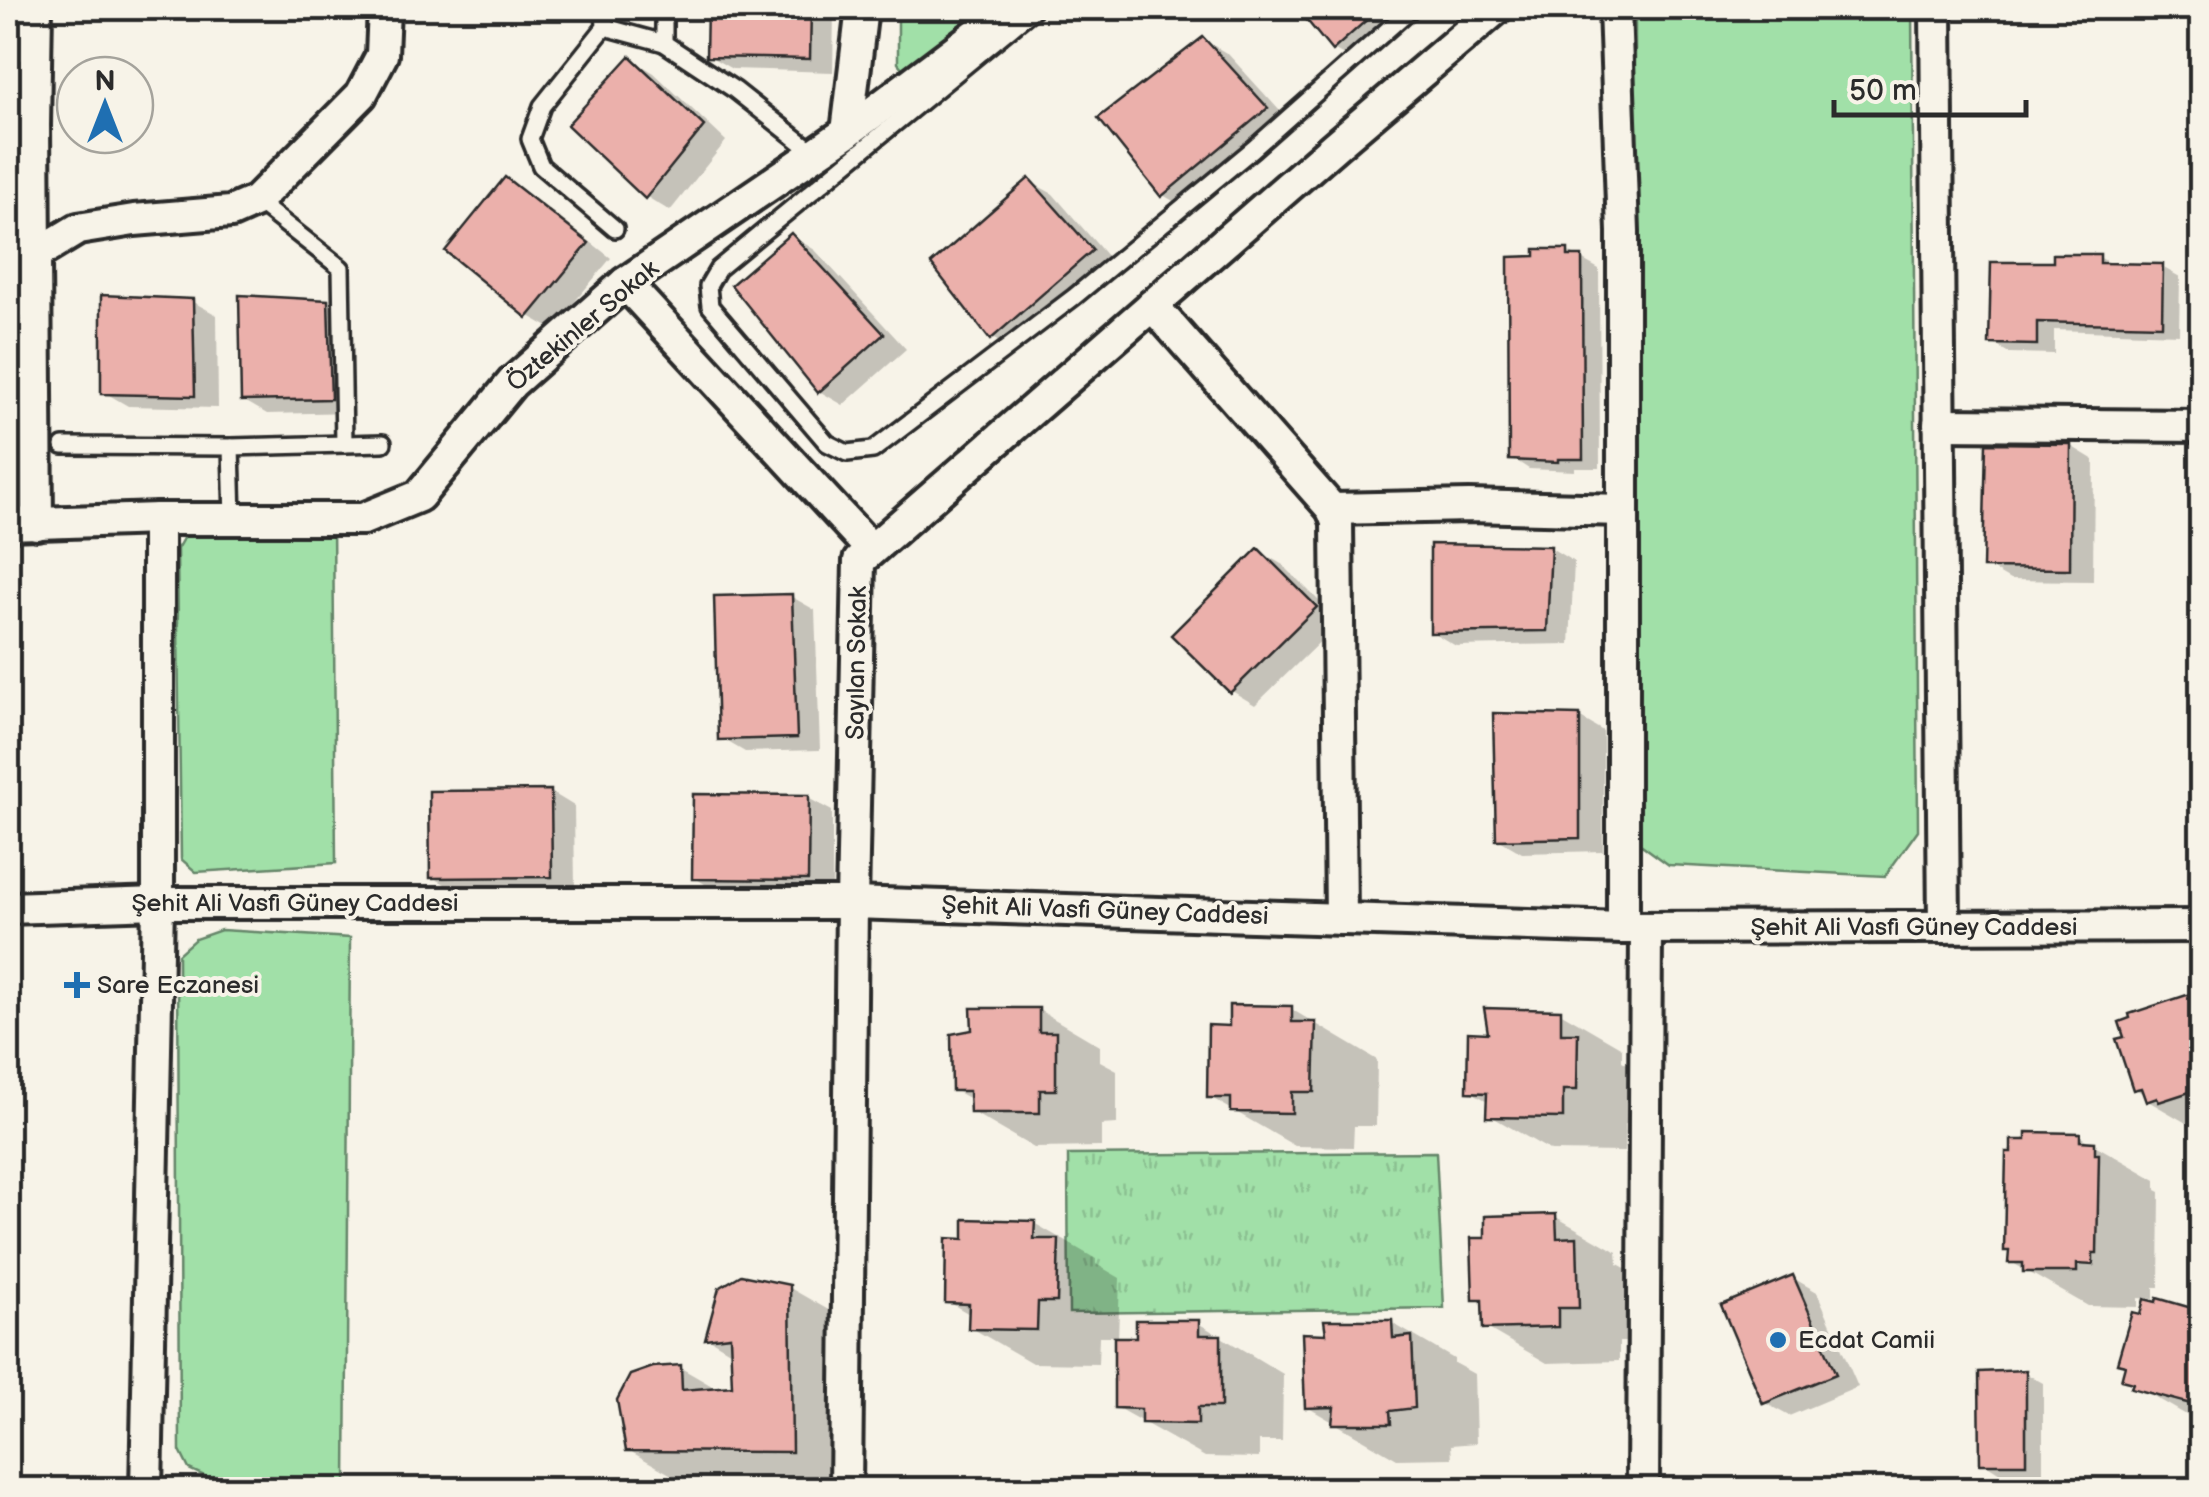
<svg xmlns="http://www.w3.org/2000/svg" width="2209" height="1497" viewBox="0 0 2209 1497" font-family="'Balsamiq Sans',sans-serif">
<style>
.grass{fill:url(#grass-tufts);stroke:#66866a;stroke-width:2.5}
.park{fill:#a1e0a8;stroke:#66866a;stroke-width:2.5}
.shadow{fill:#0003}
.building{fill:#ebb0ab;stroke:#2b2b2b;stroke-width:2.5}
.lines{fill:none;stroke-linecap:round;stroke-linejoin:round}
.lane-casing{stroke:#2b2b2b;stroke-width:22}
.street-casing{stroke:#2b2b2b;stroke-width:38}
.lane{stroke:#f7f3e8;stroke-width:15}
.street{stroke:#f7f3e8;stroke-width:30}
.poi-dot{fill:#1f6fb2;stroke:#f7f3e8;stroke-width:4}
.labels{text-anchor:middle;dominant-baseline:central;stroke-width:8;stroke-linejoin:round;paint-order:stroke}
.street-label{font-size:25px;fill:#2b2b2b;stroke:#f7f3e8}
.poi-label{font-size:25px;fill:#2b2b2b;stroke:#f7f3e8;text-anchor:start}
</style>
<defs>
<pattern id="grass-tufts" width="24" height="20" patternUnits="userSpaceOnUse" patternTransform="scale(2.5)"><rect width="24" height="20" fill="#a1e0a8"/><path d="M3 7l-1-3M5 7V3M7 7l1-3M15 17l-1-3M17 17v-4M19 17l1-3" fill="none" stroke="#8bc091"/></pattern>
</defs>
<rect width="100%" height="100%" fill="#f7f3e8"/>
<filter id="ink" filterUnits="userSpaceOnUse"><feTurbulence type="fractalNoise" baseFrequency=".01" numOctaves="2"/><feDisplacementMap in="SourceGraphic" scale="20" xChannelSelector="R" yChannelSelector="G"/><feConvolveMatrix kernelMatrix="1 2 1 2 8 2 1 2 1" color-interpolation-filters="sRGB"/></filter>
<g filter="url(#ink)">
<path class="grass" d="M 1436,1152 L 1444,1308 L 1069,1313 L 1068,1155 Z"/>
<g class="park">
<path d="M 898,8 L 984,8 L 906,73 L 898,63 Z"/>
<path d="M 1635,8 L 1912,8 L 1918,830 L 1885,876 L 1669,865 L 1635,840 Z"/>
<path d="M 333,522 L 336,863 L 196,872 L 181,859 L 177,549 L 189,528 Z"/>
<path d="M 221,930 L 350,938 L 346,1485 L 211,1479 L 189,1469 L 180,1451 L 178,954 L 195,939 Z"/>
</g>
<g class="shadow">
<path d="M 710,8 L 834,8 L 833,72 L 732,69 L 709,56 Z"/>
<path d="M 1300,8 L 1418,8 L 1357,62 L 1333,49 Z"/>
<path d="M 1204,40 L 1228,54 L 1290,122 L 1187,209 L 1163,195 Z"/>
<path d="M 631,59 L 654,73 L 726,141 L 670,211 L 647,197 L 571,125 Z"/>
<path d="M 506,180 L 529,194 L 611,258 L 552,329 L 529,316 Z"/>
<path d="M 1029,181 L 1053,194 L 1115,265 L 1016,351 L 992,338 Z"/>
<path d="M 792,236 L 815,250 L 906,349 L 843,405 L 819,391 Z"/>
<path d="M 1567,251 L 1599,269 L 1600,468 L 1575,468 L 1575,471 L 1529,469 L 1512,458 Z"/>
<path d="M 2099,257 L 2115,266 L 2162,267 L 2180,277 L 2179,334 L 2054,330 L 2054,354 L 2009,353 L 1992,343 L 2056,265 Z"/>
<path d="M 8,286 L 16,290 L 17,359 L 8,359 Z"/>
<path d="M 193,302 L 217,315 L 218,408 L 128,406 L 104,392 Z"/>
<path d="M 327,303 L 351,316 L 354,412 L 267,414 L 243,400 Z"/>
<path d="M 8,432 L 19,439 L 19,508 L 8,508 Z"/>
<path d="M 2071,446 L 2094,460 L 2093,581 L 2010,580 L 1986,566 Z"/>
<path d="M 1551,548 L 1574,562 L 1570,644 L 1456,646 L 1432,632 Z"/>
<path d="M 1259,551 L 1283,565 L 1340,622 L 1255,705 L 1232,691 L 1175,635 Z"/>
<path d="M 792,597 L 815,610 L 820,750 L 745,752 L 721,738 Z"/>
<path d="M 1579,717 L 1603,731 L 1603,851 L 1522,853 L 1498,839 Z"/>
<path d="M 551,792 L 574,806 L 575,890 L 456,890 L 432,877 Z"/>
<path d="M 808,798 L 832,811 L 832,893 L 718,892 L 695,878 Z"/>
<path d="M 2202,993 L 2202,1132 L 2148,1101 L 2146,1095 L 2135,1089 Z"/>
<path d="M 1291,1009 L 1377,1060 L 1376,1126 L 1354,1126 L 1353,1147 L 1295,1146 L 1210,1097 L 1231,1028 Z"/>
<path d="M 1039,1010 L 1100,1046 L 1100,1061 L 1117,1070 L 1117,1124 L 1101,1125 L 1101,1147 L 1034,1148 L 972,1112 L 972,1100 L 954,1090 Z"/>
<path d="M 1560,1012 L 1622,1048 L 1622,1061 L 1639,1071 L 1638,1124 L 1625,1124 L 1624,1152 L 1551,1151 L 1489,1115 L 1489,1102 L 1470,1091 L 1491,1035 Z"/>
<path d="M 2079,1136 L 2156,1180 L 2156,1190 L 2160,1192 L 2159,1287 L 2154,1287 L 2154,1299 L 2138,1298 L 2138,1307 L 2088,1306 L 2011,1262 Z"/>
<path d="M 1556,1217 L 1617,1252 L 1618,1264 L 1638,1275 L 1640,1342 L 1619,1342 L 1619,1361 L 1547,1363 L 1485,1327 L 1484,1304 L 1476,1299 L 1488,1240 Z"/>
<path d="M 1034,1223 L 1096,1259 L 1096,1264 L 1120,1278 L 1118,1340 L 1138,1340 L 1198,1323 L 1283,1374 L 1282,1441 L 1259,1441 L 1259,1458 L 1205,1457 L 1116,1407 L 1117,1336 L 1099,1336 L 1098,1364 L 1032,1363 L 970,1327 L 971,1315 L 947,1301 L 966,1241 Z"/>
<path d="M 1793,1278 L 1817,1292 L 1858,1387 L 1789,1416 L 1765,1403 Z"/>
<path d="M 790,1288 L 839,1316 L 840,1479 L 677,1478 L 628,1450 L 681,1368 L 719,1390 L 734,1389 L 733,1353 L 708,1338 Z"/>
<path d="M 2202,1313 L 2202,1424 L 2124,1379 Z"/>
<path d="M 1392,1323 L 1454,1359 L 1454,1363 L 1474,1374 L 1476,1443 L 1451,1445 L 1452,1458 L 1397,1459 L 1307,1407 Z"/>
<path d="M 2025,1373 L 2043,1383 L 2043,1473 L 2000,1473 L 1983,1462 Z"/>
</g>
<g class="building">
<path d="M 707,8 L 811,8 L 810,59 L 706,57 Z"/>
<path d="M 1297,8 L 1380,8 L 1332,51 Z"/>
<path d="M 1203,37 L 1268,108 L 1161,197 L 1098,118 Z"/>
<path d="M 630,56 L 704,126 L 645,199 L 567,125 Z"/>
<path d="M 505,177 L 589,243 L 527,318 L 445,251 Z"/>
<path d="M 1029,178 L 1093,250 L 990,340 L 931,264 Z"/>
<path d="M 791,233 L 884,334 L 818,393 L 731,285 Z"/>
<path d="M 1535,249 L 1568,249 L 1568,256 L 1582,256 L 1583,459 L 1558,459 L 1558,462 L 1509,460 L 1508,257 L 1535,256 Z"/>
<path d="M 2053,254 L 2100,254 L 2100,263 L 2163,264 L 2162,325 L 2037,322 L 2037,345 L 1989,344 L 1991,262 L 2053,262 Z"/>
<path d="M 101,295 L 193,299 L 195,396 L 101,394 Z"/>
<path d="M 239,295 L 328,300 L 331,399 L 241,401 Z"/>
<path d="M 1986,443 L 2071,444 L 2070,569 L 1983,568 Z"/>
<path d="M 1430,544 L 1551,546 L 1547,631 L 1430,633 Z"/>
<path d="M 1258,548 L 1317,607 L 1230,693 L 1171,635 Z"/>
<path d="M 792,594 L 797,738 L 718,740 L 714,596 Z"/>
<path d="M 1493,713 L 1580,715 L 1580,838 L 1496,840 Z"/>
<path d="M 551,790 L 552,877 L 430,878 L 429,791 Z"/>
<path d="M 693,794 L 809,795 L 808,880 L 692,879 Z"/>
<path d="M 2202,990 L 2202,1088 L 2159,1102 L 2157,1098 L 2146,1102 L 2141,1088 L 2133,1090 L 2116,1039 L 2124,1037 L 2119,1022 L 2130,1018 L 2129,1014 Z"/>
<path d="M 1229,1005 L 1292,1006 L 1292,1022 L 1316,1022 L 1314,1092 L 1292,1092 L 1292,1113 L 1231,1112 L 1231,1098 L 1207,1098 L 1208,1025 L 1229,1026 Z"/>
<path d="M 971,1008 L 1039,1008 L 1039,1032 L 1056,1032 L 1056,1090 L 1040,1090 L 1040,1113 L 970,1113 L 969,1091 L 952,1091 L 951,1034 L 972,1030 Z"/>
<path d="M 1484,1008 L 1561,1010 L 1561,1033 L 1578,1033 L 1577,1090 L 1563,1090 L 1563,1118 L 1486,1117 L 1487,1093 L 1467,1092 L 1468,1032 L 1488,1033 Z"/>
<path d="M 2026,1132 L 2080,1133 L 2080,1141 L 2095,1142 L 2095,1154 L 2099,1154 L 2097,1253 L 2093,1253 L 2093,1265 L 2077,1264 L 2077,1272 L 2023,1272 L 2023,1263 L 2008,1263 L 2009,1251 L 2004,1251 L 2006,1152 L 2011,1152 L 2011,1140 L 2026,1140 Z"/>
<path d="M 1556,1214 L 1557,1238 L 1577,1237 L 1579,1308 L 1558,1308 L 1558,1327 L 1483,1329 L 1482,1300 L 1473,1300 L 1471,1238 L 1485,1238 L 1485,1216 Z"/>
<path d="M 964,1219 L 1035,1221 L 1034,1239 L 1059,1239 L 1057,1302 L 1038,1302 L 1037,1330 L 968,1329 L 969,1304 L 945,1303 L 946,1238 L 964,1239 Z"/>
<path d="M 741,1275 L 790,1285 L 792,1452 L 626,1451 L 617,1400 L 630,1375 L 653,1367 L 681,1365 L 682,1390 L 732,1386 L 730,1336 L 705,1339 L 719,1288 Z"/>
<path d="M 1793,1275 L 1836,1374 L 1763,1404 L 1721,1305 Z"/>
<path d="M 2157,1298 L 2202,1311 L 2202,1407 L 2131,1388 L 2133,1383 L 2121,1380 L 2125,1365 L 2117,1363 L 2132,1312 L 2140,1314 L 2144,1299 L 2156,1302 Z"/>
<path d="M 1136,1320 L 1199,1320 L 1199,1335 L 1221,1335 L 1221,1407 L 1198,1407 L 1198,1424 L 1141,1423 L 1141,1409 L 1114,1408 L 1114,1337 L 1136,1337 Z"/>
<path d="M 1324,1320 L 1392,1320 L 1393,1338 L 1412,1336 L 1415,1408 L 1390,1411 L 1391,1424 L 1332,1424 L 1334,1407 L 1305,1408 L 1302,1333 L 1326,1334 Z"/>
<path d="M 2026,1370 L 2026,1464 L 1980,1464 L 1979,1372 Z"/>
</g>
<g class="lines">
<g class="lane-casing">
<g id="lane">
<path d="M 604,8 L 605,27 L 542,106 L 530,139 L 541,166 L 615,229"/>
<path d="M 1035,8 L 718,269 L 708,286 L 710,306 L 827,443 L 847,453 L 873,450 L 1074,297 L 1253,149 L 1412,8"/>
<path d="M 605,27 L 664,43 L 735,90 L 816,154"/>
<path d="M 664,43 L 664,8"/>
<path d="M 256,201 L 341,268 L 344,444"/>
<path d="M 63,446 L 231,447 L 233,519"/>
<path d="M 231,447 L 383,443"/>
</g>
</g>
<g class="street-casing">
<g id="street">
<path d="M 36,8 L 34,125 L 37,524"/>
<path d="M 1615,8 L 1623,232 L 1623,928"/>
<path d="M 1936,8 L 1944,927"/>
<path d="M 847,132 L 862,8"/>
<path d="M 8,255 L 35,255 L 78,229 L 134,220 L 231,212 L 256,201 L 361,95 L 382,55 L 384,8"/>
<path d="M 625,283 L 871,549"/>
<path d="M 1152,305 L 1332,509 L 1337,522 L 1341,919"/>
<path d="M 1939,424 L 2202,426"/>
<path d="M 1332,509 L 1469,506 L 1623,510"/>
<path d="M 8,524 L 158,519 L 363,519 L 419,496 L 512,383 L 625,283 L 847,132 L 1011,8"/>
<path d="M 8,908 L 158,903 L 852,903 L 1623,928 L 2202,926"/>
<path d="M 146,1490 L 158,903 L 158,519"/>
<path d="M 846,1490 L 852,903 L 859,561 L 1336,145 L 1497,8"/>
<path d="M 1643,1490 L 1646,928"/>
</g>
</g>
<use href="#lane" class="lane"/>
<use href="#street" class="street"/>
</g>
</g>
<g class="poi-dot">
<path d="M72 970h10v10h10v10h-10v10h-10v-10h-10v-10h10z"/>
<circle cx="1778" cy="1340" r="10"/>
</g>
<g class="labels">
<g class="street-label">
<text transform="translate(583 326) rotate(-40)">Öztekinler Sokak</text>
<text transform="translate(857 663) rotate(-89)">Sayılan Sokak</text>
<text x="295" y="903">Şehit Ali Vasfi Güney Caddesi</text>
<text transform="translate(1105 911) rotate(2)">Şehit Ali Vasfi Güney Caddesi</text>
<text x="1914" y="927">Şehit Ali Vasfi Güney Caddesi</text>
</g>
<g class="poi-label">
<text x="97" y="985">Sare Eczanesi</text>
<text x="1798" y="1340">Ecdat Camii</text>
</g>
</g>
<rect width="2209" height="1497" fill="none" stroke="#f7f3e8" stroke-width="40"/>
<rect x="20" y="20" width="2169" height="1457" fill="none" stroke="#2b2b2b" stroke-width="4" filter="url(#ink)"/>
<g transform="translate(105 105)"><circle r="48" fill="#f7f3e8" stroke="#a5a39c" stroke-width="2.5"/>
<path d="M0-8L18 38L0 25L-18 38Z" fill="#1f6fb2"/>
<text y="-15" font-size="28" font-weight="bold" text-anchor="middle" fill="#2b2b2b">N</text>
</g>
<path d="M1834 100v15h192v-15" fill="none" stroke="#2b2b2b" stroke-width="5"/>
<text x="1849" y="100" font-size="30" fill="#2b2b2b" stroke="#f7f3e8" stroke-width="8" paint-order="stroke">50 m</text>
</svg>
